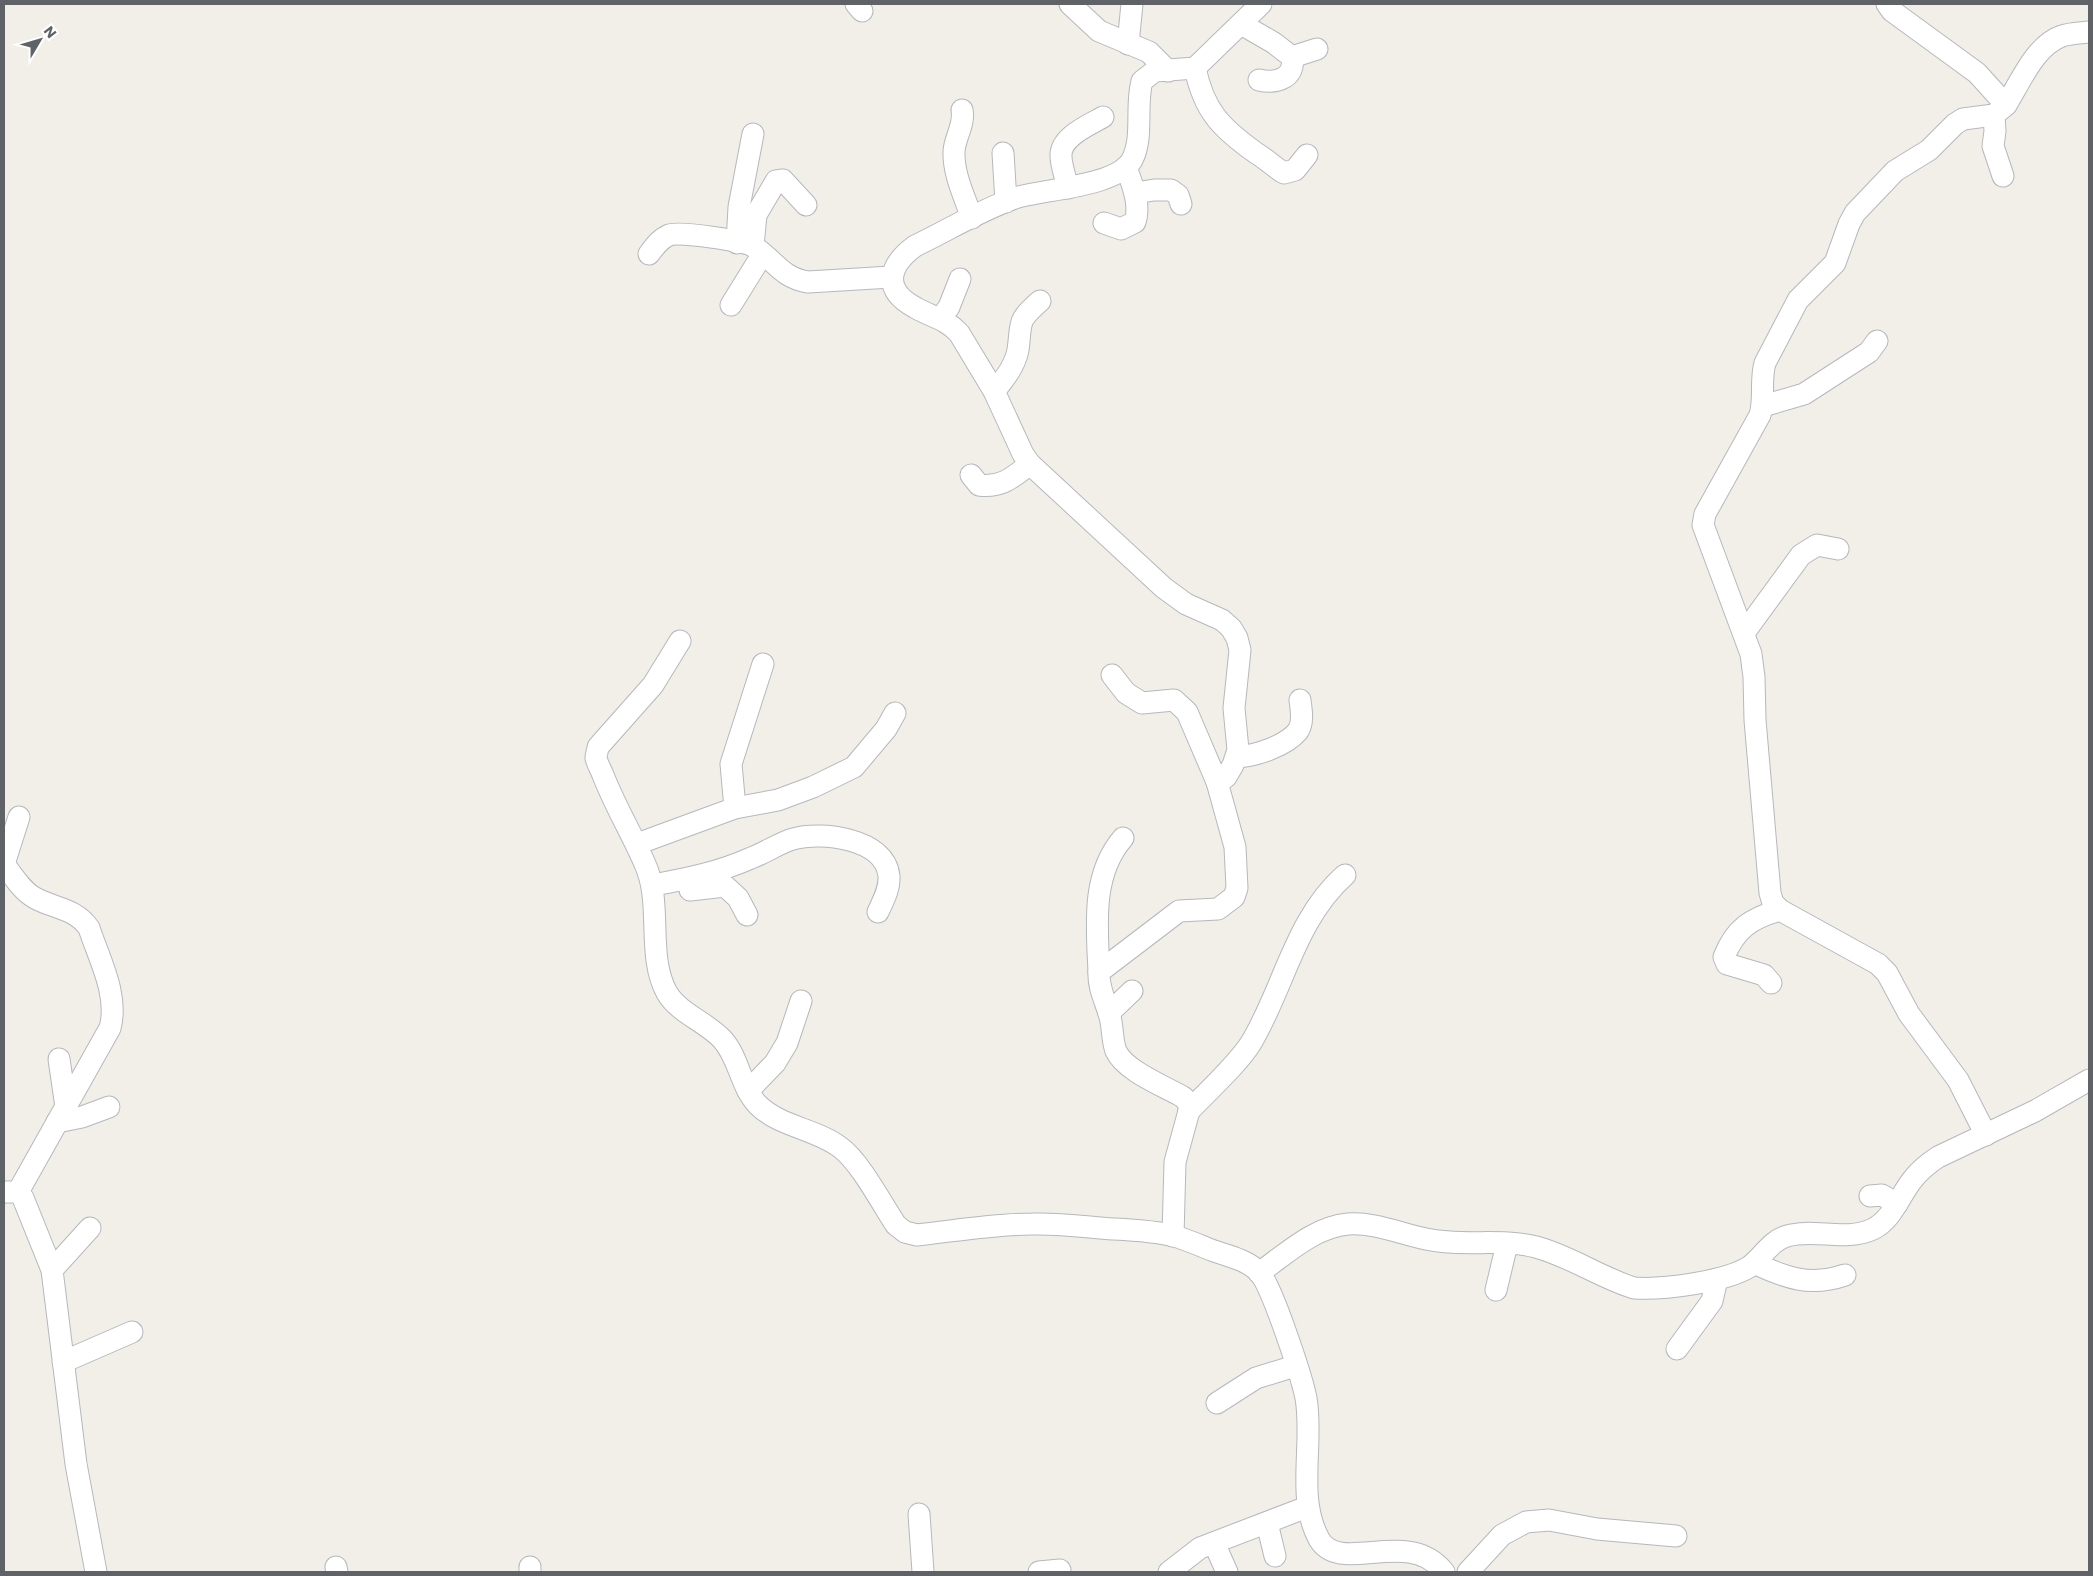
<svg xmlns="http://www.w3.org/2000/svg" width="2093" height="1576" viewBox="0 0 2093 1576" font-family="Poppins,sans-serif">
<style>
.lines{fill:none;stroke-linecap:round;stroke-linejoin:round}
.minor-casing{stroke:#b5b8bc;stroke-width:23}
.minor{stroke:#fff;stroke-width:21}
</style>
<rect width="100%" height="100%" fill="#f1efe8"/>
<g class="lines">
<g class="minor-casing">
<g id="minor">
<path d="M 856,4 L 862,11"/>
<path d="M 1070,4 L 1099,31 L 1149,52 L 1168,71"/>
<path d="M 1887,4 L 1892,11 L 1977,73 L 2006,105"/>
<path d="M 1241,24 L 1274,43 L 1292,57 C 1296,78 1276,84 1259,80"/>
<path d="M 1128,44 L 1132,4"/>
<path d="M 1292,57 L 1317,49"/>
<path d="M 1195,68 C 1204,111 1221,128 1256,153 C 1266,159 1274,167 1284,173 L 1295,170 L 1307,155"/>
<path d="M 962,110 C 965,124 955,137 954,151 C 953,174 965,198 972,218"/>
<path d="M 1994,115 L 1995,131 L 1993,146 L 2003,176"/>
<path d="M 1003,153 L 1006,202"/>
<path d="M 1068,188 C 1066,178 1061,166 1061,156 C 1060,137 1089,125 1103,117"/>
<path d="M 1135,193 L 1154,190 L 1171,190 L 1178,195 L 1181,204"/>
<path d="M 1104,223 L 1121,229 L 1135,222 C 1141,204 1132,184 1126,167"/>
<path d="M 737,243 L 739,207 L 753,134"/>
<path d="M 753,246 L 756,215 L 776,181 L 783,180 L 806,205"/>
<path d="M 649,254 C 655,246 660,239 669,235 C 679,231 744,241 753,246 C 774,259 781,278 808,282 L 891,277"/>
<path d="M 731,305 L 762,255"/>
<path d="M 941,318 L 949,307 L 960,279"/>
<path d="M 994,391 C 1005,379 1015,366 1018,350 C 1022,322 1016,322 1040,301"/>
<path d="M 1763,406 L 1804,394 L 1869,352 L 1877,341"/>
<path d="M 971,475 L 979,485 C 1002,488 1013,477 1030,464"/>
<path d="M 1744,633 L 1801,555 L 1817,545 L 1838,549"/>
<path d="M 680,641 L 653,685 L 598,747 C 598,750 596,754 596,758 C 597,763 601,770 603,775 C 615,806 632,834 645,864 C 663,903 646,955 667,993 C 679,1013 706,1022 722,1039 C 739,1057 740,1086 758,1105 C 780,1127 817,1129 841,1148 C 860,1162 882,1204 896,1225 L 905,1232 L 917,1235 C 955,1231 994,1224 1032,1224 C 1059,1223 1086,1227 1113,1229 C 1133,1230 1155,1231 1174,1236 C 1188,1240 1201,1246 1214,1251 C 1229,1256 1247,1260 1259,1272 C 1272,1286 1302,1378 1306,1398 C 1314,1444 1296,1497 1319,1539 C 1340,1576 1408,1526 1444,1572"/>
<path d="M 1112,675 L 1126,693 L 1142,703 L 1174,700 L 1187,712 L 1217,782"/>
<path d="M 1237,757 C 1255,756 1286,746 1298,731 C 1304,722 1301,709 1300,700"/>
<path d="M 735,808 L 731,764 L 763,664"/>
<path d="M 637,844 L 735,808 L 778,800 L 813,787 L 854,767 L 886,729 L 895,713"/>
<path d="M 4,864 C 13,876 22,891 35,898 C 55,909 75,908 89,928 C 99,959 119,995 110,1028 L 18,1192"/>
<path d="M 4,864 L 19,817"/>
<path d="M 653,885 C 687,879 720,872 751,858 C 765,853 779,843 793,839 C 821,831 885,838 889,876 C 890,889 883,901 878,912"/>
<path d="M 690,890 L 725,886 L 738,898 L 747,915"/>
<path d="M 1099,972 C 1097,926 1091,875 1123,838"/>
<path d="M 1771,983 L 1764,975 L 1727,964 L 1724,957 C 1735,929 1751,918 1780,910"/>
<path d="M 1109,1013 L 1132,991"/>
<path d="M 59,1059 L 66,1107"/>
<path d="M 748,1091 L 775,1063 L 787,1043 L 801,1001"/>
<path d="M 1189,1111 C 1208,1091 1237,1065 1251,1043 C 1284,988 1295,919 1345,875"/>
<path d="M 57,1122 L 82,1117 L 109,1107"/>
<path d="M 1986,1135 L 1958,1080 L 1909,1014 L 1887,973 L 1878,964 L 1780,910 L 1773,903 L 1770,893 L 1755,720 L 1754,677 L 1751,654 L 1703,525 L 1705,514 L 1760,415 C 1765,398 1760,380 1765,363 L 1798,300 L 1835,263 L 1849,224 L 1855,213 L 1895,171 L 1929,150 L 1955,124 L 1963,119 L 1994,115 L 2006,105 C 2020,83 2035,45 2062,36 C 2070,33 2081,33 2089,32"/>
<path d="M 4,1192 L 18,1192 L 23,1198 L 52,1270 L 76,1464 L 96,1572"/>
<path d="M 1870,1196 L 1882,1195 L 1897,1204"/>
<path d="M 1173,1236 L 1175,1162 L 1189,1111 L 1189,1103 L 1183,1097 C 1164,1086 1125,1071 1116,1051 C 1112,1041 1113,1028 1110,1017 C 1106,1002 1098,988 1099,972 L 1179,911 L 1218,909 L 1234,897 L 1237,888 L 1235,847 L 1217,782 L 1226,777 L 1233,765 L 1238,750 L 1234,708 L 1240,650 L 1237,638 L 1231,628 L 1222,620 L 1186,604 L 1164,588 L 1030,464 L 1023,454 L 994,391 L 959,333 C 946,319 932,317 916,308 C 882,290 888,266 915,246 C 948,230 981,210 1015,198 C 1043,189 1116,187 1132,160 C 1144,137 1135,106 1142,81 L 1155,71 L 1195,68 L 1261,4"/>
<path d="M 1754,1263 C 1786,1278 1810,1287 1845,1275"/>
<path d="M 52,1270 L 90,1228"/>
<path d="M 1259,1273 C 1286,1254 1314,1227 1348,1224 C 1374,1222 1401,1234 1426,1239 C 1462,1247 1501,1238 1536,1247 C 1570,1256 1601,1278 1634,1288 C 1662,1290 1725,1282 1749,1267 C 1762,1258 1770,1241 1787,1236 C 1814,1228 1846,1242 1873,1229 C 1892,1220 1900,1195 1913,1179 C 1920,1170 1929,1163 1938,1157 L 2035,1111 L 2089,1080"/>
<path d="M 1496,1290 L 1507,1244"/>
<path d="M 1677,1349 L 1712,1301 L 1717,1279"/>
<path d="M 63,1362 L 132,1332"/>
<path d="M 1217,1403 L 1256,1378 L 1295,1366"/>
<path d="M 919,1514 L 923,1572"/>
<path d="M 1267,1523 L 1275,1556"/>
<path d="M 1214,1543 L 1227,1572"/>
<path d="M 336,1567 L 337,1572"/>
<path d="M 530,1567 L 530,1572"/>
<path d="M 1039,1572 L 1060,1570"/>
<path d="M 1169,1572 L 1200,1548 L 1307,1507"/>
<path d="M 1468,1572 L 1502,1535 L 1526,1522 L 1549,1520 L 1597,1529 L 1676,1536"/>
</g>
</g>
<use href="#minor" class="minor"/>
</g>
<rect width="2093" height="1576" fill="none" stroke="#5f6368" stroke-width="10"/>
<g transform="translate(40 40) rotate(52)" stroke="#ffffff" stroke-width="4" paint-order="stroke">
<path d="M0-4L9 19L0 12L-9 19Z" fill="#5f6368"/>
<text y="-8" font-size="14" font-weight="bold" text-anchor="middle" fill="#5f6368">N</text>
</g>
</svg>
